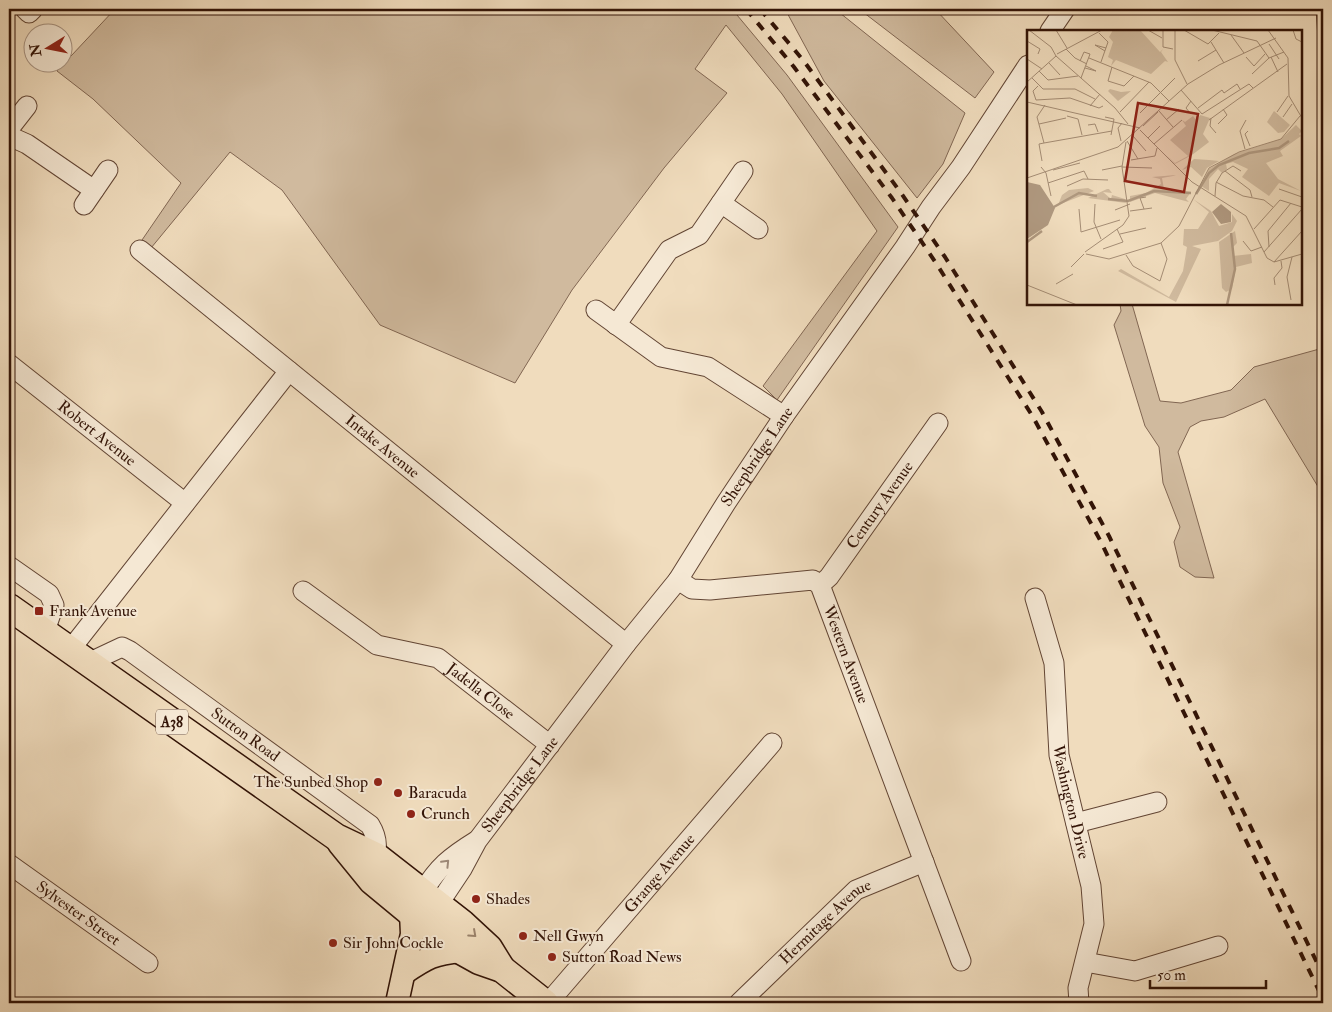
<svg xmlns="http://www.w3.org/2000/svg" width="1332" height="1012" viewBox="0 0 1332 1012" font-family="'IM FELL Double Pica',serif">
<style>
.green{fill:#d0ba9e;stroke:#816652}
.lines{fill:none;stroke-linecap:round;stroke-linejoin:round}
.minor-casing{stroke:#624534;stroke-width:21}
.major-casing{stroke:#321306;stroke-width:25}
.highway-casing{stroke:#321306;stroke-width:29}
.minor{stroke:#f5e8d4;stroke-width:19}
.major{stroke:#f0dcbd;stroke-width:22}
.highway{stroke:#f0dcbd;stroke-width:26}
.rail{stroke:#321306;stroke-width:4;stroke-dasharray:9 9;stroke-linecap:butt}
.oneway{stroke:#9d8877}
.oneway2{stroke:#9a826b}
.poi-dot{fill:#8f2418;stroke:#f5e8d4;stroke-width:2}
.labels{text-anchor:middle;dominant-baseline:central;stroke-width:4;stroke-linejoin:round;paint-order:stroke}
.shield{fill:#f5e8d4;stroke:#6c5344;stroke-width:1}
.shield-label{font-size:15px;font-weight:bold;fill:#321306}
.street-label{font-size:16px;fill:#321306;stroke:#f5e8d4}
.poi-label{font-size:16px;fill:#321306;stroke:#f5e8d4;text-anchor:start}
.inset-river{fill:none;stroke:#af987f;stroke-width:2.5}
.inset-road{fill:none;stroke:#a48c74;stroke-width:1}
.view{fill:#8f2418;fill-opacity:0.15;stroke:#8f2418;stroke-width:2.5}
.inset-edge{fill:none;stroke:#321306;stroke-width:2.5}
</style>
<rect width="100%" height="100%" fill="#f0dcbd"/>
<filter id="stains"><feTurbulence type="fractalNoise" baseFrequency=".004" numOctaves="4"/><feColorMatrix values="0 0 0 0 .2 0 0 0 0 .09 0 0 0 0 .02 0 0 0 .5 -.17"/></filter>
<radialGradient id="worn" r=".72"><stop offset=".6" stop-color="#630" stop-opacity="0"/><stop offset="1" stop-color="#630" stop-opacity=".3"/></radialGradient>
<g class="green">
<path d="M 115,9 L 732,9 L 787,75 L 898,227 L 777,400 L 763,386 L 877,231 L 782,94 L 726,25 L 695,69 L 727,93 L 664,168 L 572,290 L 515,383 L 380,325 L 282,190 L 230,152 L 151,248 L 142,240 L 181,183 L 93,99 L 57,71 Z"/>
<path d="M 785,9 L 835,9 L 965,113 L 943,164 L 917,198 L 824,81 Z"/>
<path d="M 859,9 L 935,9 L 994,72 L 975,98 Z"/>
<path d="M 1316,9 L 1323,9 L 1323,112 Z"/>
<path d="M 1120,304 L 1132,304 L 1160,401 L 1181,403 L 1231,390 L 1254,367 L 1323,348 L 1323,495 L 1265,399 L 1224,417 L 1201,421 L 1190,427 L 1178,452 L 1214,578 L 1195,577 L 1180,567 L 1174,542 L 1180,527 L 1163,483 L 1159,447 L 1145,426 L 1114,325 L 1121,311 Z"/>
</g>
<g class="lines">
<g class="minor-casing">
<g id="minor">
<path d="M 25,9 L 29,13 L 33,9"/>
<path d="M 1050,31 L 1065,9"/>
<path d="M 9,129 L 27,106"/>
<path d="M 9,136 L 27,144 L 94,190"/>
<path d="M 721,203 L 758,229"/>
<path d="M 84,205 L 108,170"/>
<path id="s1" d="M 140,250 L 626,644"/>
<path d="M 596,310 L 661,357 L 708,367 L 784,416"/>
<path d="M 616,325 L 669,250 L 699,235 L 743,171"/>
<path id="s2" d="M 9,364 L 185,503"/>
<path d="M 9,566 L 49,594 L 54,605 L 45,631"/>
<path id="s3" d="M 678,580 L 692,589 L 710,590 L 813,580 L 820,585 L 961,961"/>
<path id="s4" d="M 820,585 L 829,577 L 938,423"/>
<path id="s5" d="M 303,591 L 377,645 L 438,658 L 550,745"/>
<path id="s6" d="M 1035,598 L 1054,663 L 1059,755 L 1091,886 L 1094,924 L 1078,988 L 1079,1003"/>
<path d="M 70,650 L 289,371"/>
<path id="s7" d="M 88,663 L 122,647 L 130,651 L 370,825 C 378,838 379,852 370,865"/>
<path d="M 1076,823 L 1157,802"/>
<path id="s8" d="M 9,864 L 148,963"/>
<path d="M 422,893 C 438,867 450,857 476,841"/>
<path id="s9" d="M 438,905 L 462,869 L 477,841 L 626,644 L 678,580 L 726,503 L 784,416 L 905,247 L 931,207 L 961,167 L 1028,65"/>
<path d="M 1085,962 L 1135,971 L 1218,946"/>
<path id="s10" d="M 548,1003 L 772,743"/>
<path id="s11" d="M 739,1003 L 856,890 L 924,862"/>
</g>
</g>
<g class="major-casing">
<g id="major">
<path d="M 404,973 C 428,957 433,954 461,951"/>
<path d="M 397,1003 L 412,934 L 411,913 L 417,902"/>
</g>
</g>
<g class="highway-casing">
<g id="highway">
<path d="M 9,607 L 336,837 L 376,856 L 462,923 L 489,948 L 502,969"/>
<path d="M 341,843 L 372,881 L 424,924 L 461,951 L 479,961 L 502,969 L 545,1003"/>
</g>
</g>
<use href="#minor" class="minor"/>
<use href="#major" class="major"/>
<use href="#highway" class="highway"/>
<g class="rail">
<path d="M 746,9 L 794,67 L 892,198 L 936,263 L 1033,417 L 1100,540 L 1323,999"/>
<path d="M 760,9 L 803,60 L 901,193 L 945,257 L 1042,412 L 1109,536 L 1323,975"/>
</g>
</g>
<defs><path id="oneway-chevron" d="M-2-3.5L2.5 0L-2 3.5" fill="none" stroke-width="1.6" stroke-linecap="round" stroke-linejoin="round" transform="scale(1.25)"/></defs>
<use class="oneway" href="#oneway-chevron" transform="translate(446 863) rotate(-46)"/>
<use class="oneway2" href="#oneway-chevron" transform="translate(473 934) rotate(42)"/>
<g class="poi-dot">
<rect x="34" y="606" width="10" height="10" rx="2.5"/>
<circle cx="378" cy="782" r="5"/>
<circle cx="398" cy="793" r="5"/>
<circle cx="411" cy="814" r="5"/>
<circle cx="476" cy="899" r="5"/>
<circle cx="523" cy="936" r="5"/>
<circle cx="333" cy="943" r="5"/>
<circle cx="552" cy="957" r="5"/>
</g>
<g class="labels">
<rect class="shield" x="156" y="709.5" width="32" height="25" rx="4"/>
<g class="shield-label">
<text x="172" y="722">A38</text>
</g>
<g class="street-label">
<text stroke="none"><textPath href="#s2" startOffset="112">Robert Avenue</textPath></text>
<text stroke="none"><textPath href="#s1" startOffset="312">Intake Avenue</textPath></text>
<text stroke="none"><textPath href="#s9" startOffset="551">Sheepbridge Lane</textPath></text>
<text stroke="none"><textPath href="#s4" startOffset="100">Century Avenue</textPath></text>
<text stroke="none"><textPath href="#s3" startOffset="221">Western Avenue</textPath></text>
<text stroke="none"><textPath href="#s5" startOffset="208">Jadella Close</textPath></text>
<text stroke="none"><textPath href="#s7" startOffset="189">Sutton Road</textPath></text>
<text stroke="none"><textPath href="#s9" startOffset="146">Sheepbridge Lane</textPath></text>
<text stroke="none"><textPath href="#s6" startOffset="208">Washington Drive</textPath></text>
<text stroke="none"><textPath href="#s10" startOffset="171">Grange Avenue</textPath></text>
<text stroke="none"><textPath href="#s8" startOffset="85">Sylvester Street</textPath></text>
<text stroke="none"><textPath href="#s11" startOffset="119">Hermitage Avenue</textPath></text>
</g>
<g class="poi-label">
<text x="49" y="611">Frank Avenue</text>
<text x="368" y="782" text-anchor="end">The Sunbed Shop</text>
<text x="408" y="793">Baracuda</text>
<text x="421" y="814">Crunch</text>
<text x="486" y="899">Shades</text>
<text x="533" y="936">Nell Gwyn</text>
<text x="343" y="943">Sir John Cockle</text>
<text x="562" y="957">Sutton Road News</text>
</g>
</g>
<g transform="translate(1027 30)">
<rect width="275" height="275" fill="#f0dcbd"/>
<path d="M 86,0 L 113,0 L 133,22 L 136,19 L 134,22 L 141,32 L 138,31 L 124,44 L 89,30 L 84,36 L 86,30 L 81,27 L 86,12 L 82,7 ZM 83,59 L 94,62 L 104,61 L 91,71 L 81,61 ZM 247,81 L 263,95 L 257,102 L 251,103 L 240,92 ZM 173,85 L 183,88 L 176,104 L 182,112 L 165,125 L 148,134 L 139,125 L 148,133 L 161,126 L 143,110 L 159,96 L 155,90 L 158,92 L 166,86 L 170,91 ZM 269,95 L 275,101 L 272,104 L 274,106 L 253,121 L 256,126 L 239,133 L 251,149 L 274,161 L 252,153 L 242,166 L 215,147 L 221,139 L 206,132 L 199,134 L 200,139 L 195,143 L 191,139 L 182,149 L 182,161 L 174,156 L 182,139 L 207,124 L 254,109 ZM 167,129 L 182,130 L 192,131 L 180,138 L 175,147 L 164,137 L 155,140 ZM 149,145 L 146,146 L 135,148 L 137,159 L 164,162 L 159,169 L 162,172 L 128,163 L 103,172 L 103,166 L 119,163 L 134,154 L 133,149 L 125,147 ZM 61,158 L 67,161 L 31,175 L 35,165 L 42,160 ZM 80,159 L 82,159 L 85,163 L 76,162 L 84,169 L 85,165 L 98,169 L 99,173 L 61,168 ZM 166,169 L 184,181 L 192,196 L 205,192 L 205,184 L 210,191 L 205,201 L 191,211 L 165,216 L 174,219 L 149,272 L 91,241 L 94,239 L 142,267 L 156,241 L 160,217 L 156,215 L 157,199 L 171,199 L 182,182 ZM 208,201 L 210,213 L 205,218 L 206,226 L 224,224 L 225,233 L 209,237 L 205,259 L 199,262 L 195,258 L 192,212 Z" fill="#d0ba9e"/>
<path d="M 0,152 L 13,155 L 28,178 L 21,195 L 0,209 ZM 194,174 L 204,182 L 204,192 L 194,194 L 185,182 Z" fill="#af987f"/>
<path class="inset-river" d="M 169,164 L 182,143 L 192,135 L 222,123 L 252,118 L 262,111M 81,169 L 101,171 L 127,161 L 164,163M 25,178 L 52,163 L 70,166M 0,212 L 15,201M 200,275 L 208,239 L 204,203"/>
<path class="inset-road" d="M 2,0 L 24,17 L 29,26 L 88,78 L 101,94M 29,0 L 40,18M 121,0 L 135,8M 136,0 L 136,17 L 146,19M 148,0 L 148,30 L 160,54M 157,0 L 181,14 L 192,3M 185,0 L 230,11 L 242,28 L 225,44M 241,0 L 261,28 L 262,66 L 275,88M 266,0 L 269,9 L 275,12M 72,3 L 81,12 L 74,32M 204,5 L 217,23M 0,11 L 13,19 L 11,24M 184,12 L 197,33M 242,14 L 252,29M 39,19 L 48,28 L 60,34M 78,21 L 68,15 L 79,18M 30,24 L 75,0M 219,27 L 227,36 L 238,24M 244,27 L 251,42M 62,28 L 124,53 L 142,71M 242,28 L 257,22M 0,29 L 15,39M 53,31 L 57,22 L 63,24 L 54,48M 171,31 L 189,20M 22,33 L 33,45M 85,37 L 81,51 L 97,56 L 107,46M 58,38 L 69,41 L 59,36M 12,41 L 21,50 L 51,46M 5,48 L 16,59 L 48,59 L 68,69M 0,52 L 29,26M 11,56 L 6,61 L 9,70 L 43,68 L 72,78 L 76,76M 154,60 L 175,84 L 222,54 L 226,58M 0,72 L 113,98M 18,75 L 10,87 L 17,113 L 85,101M 63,76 L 73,64M 171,78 L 195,60 L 197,63 L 210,54 L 213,59M 132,81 L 146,97M 93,82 L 122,52M 250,82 L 261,66M 113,83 L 148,48M 164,84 L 159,78 L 164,71M 40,86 L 51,89 L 55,105M 78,87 L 87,89 L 84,105M 256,87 L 265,74M 184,88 L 183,96 L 189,103M 139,90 L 152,79M 182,90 L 260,34M 12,94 L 39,88M 191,94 L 200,85 L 196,79M 61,95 L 68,94 L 71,102M 116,96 L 131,82M 113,100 L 165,152 L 219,186 L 240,228 L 247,232M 221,101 L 218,104 L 223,116M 106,106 L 119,121M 121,108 L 133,96M 94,111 L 91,98 L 95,93M 100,111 L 111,129M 127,114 L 155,90M 218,119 L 213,101 L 219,90M 104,130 L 128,126 L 130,118M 15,131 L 12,114 L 17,113M 14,137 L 19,143 L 24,166M 95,137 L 125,138M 26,140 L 53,133M 75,140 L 95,136M 198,141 L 223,160 L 225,167M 0,148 L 91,117 L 161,54 L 192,35 L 249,8M 189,152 L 216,166 L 237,170 L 246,177M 21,153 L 57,141 L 61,149M 40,156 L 56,149 L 81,150M 252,159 L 275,167M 188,166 L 189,153 L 195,143 L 206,136 L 214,141M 68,174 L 67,192 L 74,209M 52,179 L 54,202 L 93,190M 117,179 L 113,168 L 119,167M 88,180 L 103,174M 103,181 L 125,178M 227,199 L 253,170 L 275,177M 93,204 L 119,198M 216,211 L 224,221 L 235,217M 242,217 L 241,201 L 264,173M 76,219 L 96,212 L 90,199M 58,222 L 96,195 L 102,186 L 95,137 L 99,112M 237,222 L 275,179M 59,224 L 82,229 L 134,213 L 152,196 L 182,138 L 212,122 L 254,109 L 273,86M 99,225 L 106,236 L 133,251 L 140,229 L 134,213M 247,232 L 275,201M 247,232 L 275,224M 44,237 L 57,224M 29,254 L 46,244M 0,255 L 50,275M 248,255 L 247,248 L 255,238 L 254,231M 264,270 L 260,247 L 265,227"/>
<path class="view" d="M 111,73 L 171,84 L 157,162 L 98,151 Z"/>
<rect width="275" height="275" class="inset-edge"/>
</g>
<rect width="1332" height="1012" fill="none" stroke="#f0dcbd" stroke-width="30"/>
<rect x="10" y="10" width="1312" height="992" fill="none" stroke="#321306" stroke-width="2.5"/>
<rect x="15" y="15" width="1302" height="982" fill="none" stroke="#321306"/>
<g transform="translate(48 48) rotate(260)"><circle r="24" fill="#f5e8d4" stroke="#a79382"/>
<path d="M0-4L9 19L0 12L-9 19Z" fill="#8f2418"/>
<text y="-8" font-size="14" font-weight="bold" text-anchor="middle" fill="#321306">N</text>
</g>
<path d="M1150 980v8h116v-8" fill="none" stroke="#321306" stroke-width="2.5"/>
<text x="1157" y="980" font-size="15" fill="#321306" stroke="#f5e8d4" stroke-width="4" paint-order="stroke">50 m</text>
<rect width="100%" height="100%" filter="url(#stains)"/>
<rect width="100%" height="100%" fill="url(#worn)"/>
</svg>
